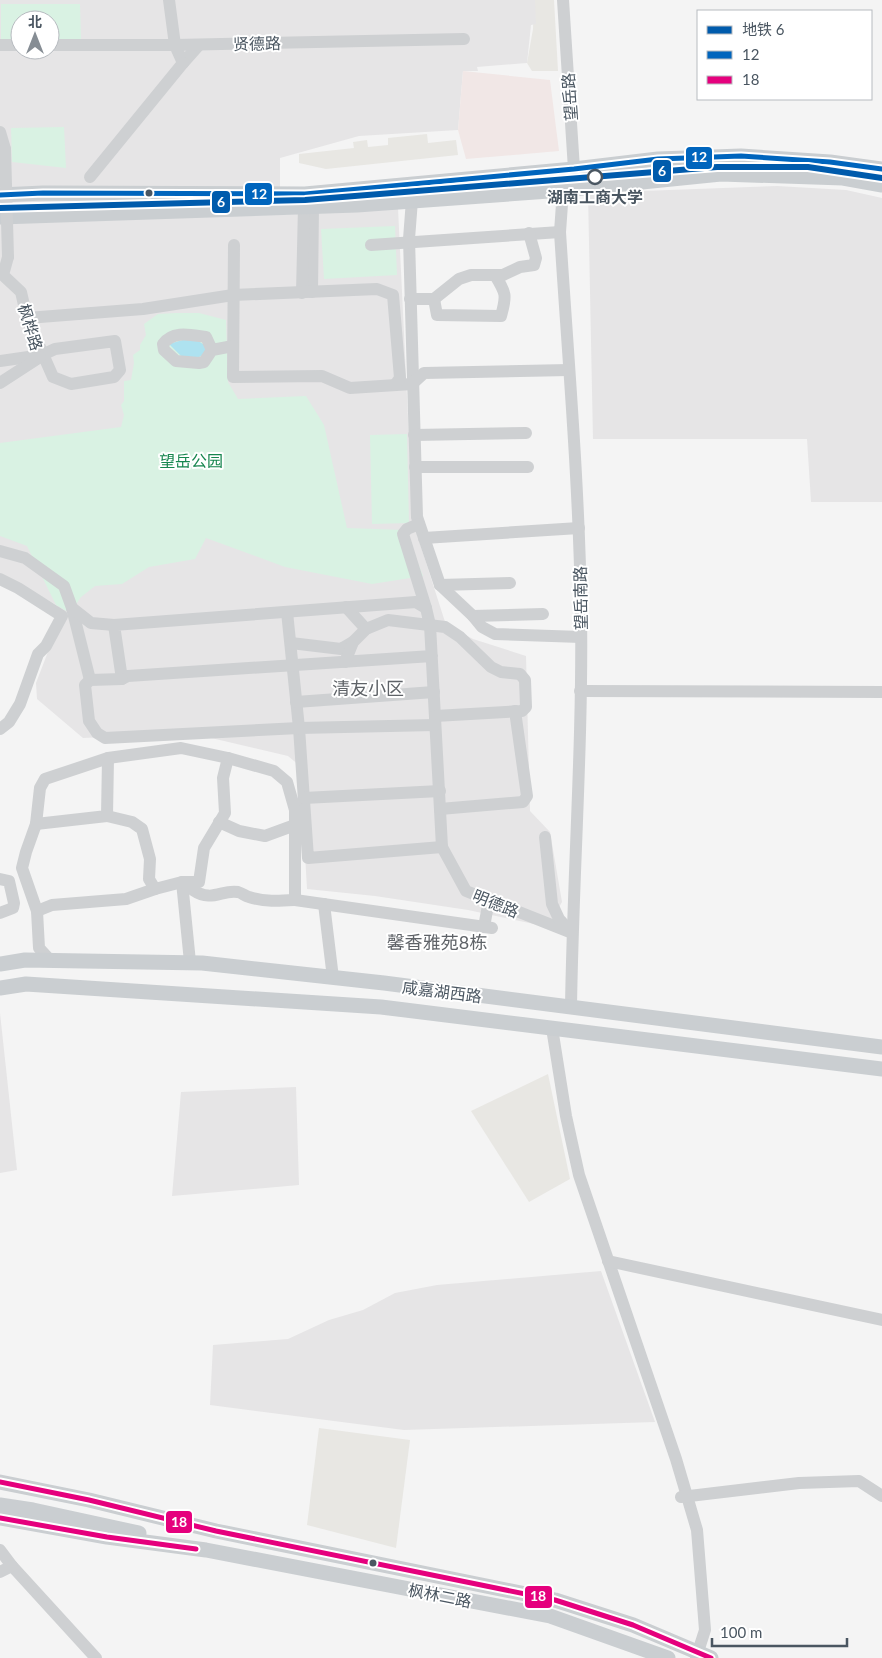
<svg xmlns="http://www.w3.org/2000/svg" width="882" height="1658" viewBox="0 0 882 1658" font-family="Lato,'Noto Sans SC',sans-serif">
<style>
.commercial{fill:#e8e7e3}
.education{fill:#e6e5e6;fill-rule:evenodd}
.medical{fill:#f1e7e6}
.green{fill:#d9f2e3}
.water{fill:#aee2f0}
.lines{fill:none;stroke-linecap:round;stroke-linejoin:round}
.minor{stroke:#ced0d2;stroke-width:12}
.major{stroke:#caced1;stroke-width:15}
.minor-bridge{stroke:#ced0d2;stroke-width:12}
.bus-1-casing{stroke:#fff;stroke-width:9}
.bus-2-casing{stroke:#fff;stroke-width:9}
.bus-1{stroke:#0065bd;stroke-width:5}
.bus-2{stroke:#e5007d;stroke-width:5}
.metro-1-casing{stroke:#fff;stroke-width:10}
.metro-1{stroke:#005bac;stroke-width:6}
.stop-dot{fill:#fff;stroke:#4a5661;stroke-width:2.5}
.bus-dot{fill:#4a5661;stroke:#fff;stroke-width:2}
.labels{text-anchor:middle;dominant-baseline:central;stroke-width:4;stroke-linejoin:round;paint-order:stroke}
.street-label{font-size:16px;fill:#4a5661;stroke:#fff}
.stop-label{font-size:16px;font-weight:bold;fill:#4a5661;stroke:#fff}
.park-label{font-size:16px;fill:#17864f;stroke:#fff}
.neighbourhood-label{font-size:18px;fill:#5f6368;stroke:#fff}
.line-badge{stroke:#fff;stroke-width:2}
.badge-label{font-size:14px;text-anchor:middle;font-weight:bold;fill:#fff}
</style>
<rect width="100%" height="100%" fill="#f4f4f4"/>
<g class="commercial">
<path d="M 534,0 L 554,0 L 558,71 L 532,71 L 527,63 L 533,29 Z"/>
<path d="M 427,134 L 428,143 L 456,140 L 458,155 L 326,169 L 299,163 L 299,154 L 354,148 L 353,142 L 367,140 L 368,147 L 388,145 L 388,138 Z"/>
<path d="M 548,1074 L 570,1179 L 529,1202 L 471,1111 Z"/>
<path d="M 319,1428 L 410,1440 L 396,1548 L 307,1525 Z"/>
</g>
<g class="education">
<path d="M 0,0 L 535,0 L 536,24 L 531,25 L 527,63 L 477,67 L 478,71 L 463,71 L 458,130 L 359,136 L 280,158 L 280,215 L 398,208 L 413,522 L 446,625 L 473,639 L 526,656 L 530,811 L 550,832 L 562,902 L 548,927 L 468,910 L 375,896 L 307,889 L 300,766 L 288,756 L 190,733 L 83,738 L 37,699 L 36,683 L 59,623 L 58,606 L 0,573 ZM 20,20 L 50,20 L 50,50 L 20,50 Z"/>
<path d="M 777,186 L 846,190 L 882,198 L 882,502 L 811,502 L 807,439 L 593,439 L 588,193 Z"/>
<path d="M 0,1013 L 17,1170 L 0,1173 Z"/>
<path d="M 296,1087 L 299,1185 L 172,1196 L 181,1092 Z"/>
<path d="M 601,1271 L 655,1422 L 404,1430 L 210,1405 L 213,1345 L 288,1339 L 329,1320 L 363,1310 L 395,1293 L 437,1285 Z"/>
</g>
<path class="medical" d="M 463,71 L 550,80 L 559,151 L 466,159 L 458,130 Z"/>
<g class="green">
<path d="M 1,4 L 80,4 L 81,39 L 50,39 L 50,20 L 20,20 L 20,39 L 1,39 Z"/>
<path d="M 64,127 L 66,168 L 12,162 L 11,128 Z"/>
<path d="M 395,226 L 397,275 L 324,279 L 321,229 Z"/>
<path d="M 176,313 L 199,313 L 226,320 L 228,382 L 238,399 L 306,396 L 324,425 L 347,528 L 405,530 L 423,576 L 372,584 L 285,567 L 206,538 L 195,559 L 149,567 L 122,584 L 95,586 L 81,597 L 70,613 L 56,605 L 27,546 L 0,536 L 0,443 L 121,427 L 124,415 L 121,405 L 124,401 L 124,381 L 131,380 L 134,363 L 133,355 L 140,350 L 140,345 L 146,335 L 144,324 L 158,314 Z"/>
<path d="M 407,434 L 409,523 L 372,524 L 370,435 Z"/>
</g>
<path class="water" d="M 186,339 L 197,340 L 207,347 L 205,354 L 197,358 L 185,360 L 169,344 Z"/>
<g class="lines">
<g class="minor">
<path d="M 169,0 L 175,45 L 183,63 L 199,45"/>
<path d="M 563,0 L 574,169 L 563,190 L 560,232 C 568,358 579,483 581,609 C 583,742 573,874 571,1007"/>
<path d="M 0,45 L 20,45"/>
<path d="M 50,45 L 175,45 L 464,39"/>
<path d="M 0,132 L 5,149"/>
<path d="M 90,177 L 183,63"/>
<path d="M 412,200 L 409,239 L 417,517 L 440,585 L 473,616 L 543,614"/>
<path d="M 234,245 L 233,377 L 322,376 L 350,388 L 412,384 L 424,373 L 569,370"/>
<path d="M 371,245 L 560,232"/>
<path d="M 312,292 L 313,206"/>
<path d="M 302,293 L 304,206"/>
<path d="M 410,299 L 434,299 L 459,279 L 471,275 L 503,275 L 520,267 L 534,265 L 536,258 L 529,233"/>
<path d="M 434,299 L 437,315 L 501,316 C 507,295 506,293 495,275"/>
<path d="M 27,318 L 143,309 L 233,295 L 377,289 L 393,295 L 400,378 L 395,385"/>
<path d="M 212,350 L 206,337 C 191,335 173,330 163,344 L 164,350 L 176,361 L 199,363 L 204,362 L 212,350 L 233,346"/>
<path d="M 0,361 L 42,355 L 55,349 L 115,341 L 120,370 L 114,377 L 71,384 L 53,377 L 27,318 L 21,292 L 3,275 L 8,257"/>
<path d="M 0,383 L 40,357"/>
<path d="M 414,435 L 526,433"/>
<path d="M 415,467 L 528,467"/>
<path d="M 419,524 L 407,529 L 403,534 L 426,608"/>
<path d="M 424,538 L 579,528"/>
<path d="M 0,551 L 25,558 L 64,586 L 72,608 L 90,680"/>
<path d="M 0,579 L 18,588 L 62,616 L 46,646 L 38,654 L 20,704 L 9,722 L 0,729"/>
<path d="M 440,585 L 510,583"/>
<path d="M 346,607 L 366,629"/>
<path d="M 72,608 L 91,623 L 114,625"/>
<path d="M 287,612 L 299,728 L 308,858 L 442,847"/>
<path d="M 473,616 L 482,627 L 495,634 L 581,637"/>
<path d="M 291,643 L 341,649 L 353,642"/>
<path d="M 432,656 L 128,676 L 122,679 L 114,625 L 416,602 L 426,608 L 430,625 L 442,847 L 466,891 L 572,933"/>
<path d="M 345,662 L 353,642 L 366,629 L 388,620 L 445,627 L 460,637 L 491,667 L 501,672 L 520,674 L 525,680 L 526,707 L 522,711 L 435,716"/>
<path d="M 122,679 L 90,680 L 85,685 L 89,721 L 97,733 L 105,738 L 299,728 L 435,725"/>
<path d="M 580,691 L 882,692"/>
<path d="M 296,702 L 434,692"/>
<path d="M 304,798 L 440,791"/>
<path d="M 440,809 L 523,802 L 527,796 L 515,711"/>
<path d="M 219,822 L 239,831 L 265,836 L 295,825"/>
<path d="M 36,824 L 107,816 L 108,758"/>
<path d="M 545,837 L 552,904 L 559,919 L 570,931"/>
<path d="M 0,879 L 9,881 L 14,903 L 13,908 L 0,913"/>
<path d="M 182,882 L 190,962"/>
<path d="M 191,882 L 193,890 C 212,903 222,889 238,892 C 242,893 245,896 249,897 C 265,902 279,901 295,900"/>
<path d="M 155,889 L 182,882 L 199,882 L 204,848 L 225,813 L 223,778 L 228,758"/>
<path d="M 324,904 L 333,978"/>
<path d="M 37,911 L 52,905 L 126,899 L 155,889 L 149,879 L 150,859 L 142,829 L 132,822 L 107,816"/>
<path d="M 484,927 L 489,900"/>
<path d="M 50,960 L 39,948 L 37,911 L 22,868 L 26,852 L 36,824 L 40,788 L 45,779 L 108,758 L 181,748 L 228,758 L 274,771 L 287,782 L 295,810 L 295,900 L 492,928"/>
<path d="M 552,1028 L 566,1116 L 579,1175 L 676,1459 L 697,1530 L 705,1630 L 696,1658"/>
<path d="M 608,1261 L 882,1320"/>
<path d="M 681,1497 L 799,1483 L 859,1481 L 882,1496"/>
<path d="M 0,1550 L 12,1566 L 96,1658"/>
<path d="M 0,1572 L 12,1566"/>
</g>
<g class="major">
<path d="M 0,195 L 43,193 L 305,194 L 574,169 L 658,159 L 741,156 L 830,162 L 882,169"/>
<path d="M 0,217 L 357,205 L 563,190 L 721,174 L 843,178 L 882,185"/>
<path d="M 0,964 L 25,960 L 202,963 L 384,983 L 882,1047"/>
<path d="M 0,988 L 26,984 L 381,1007 L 882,1069"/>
<path d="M 0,1482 L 89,1500 L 216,1531 L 555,1600 L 633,1625 L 711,1658"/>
<path d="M 0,1505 L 33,1510 L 139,1533"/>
<path d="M 0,1518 L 107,1537 L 206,1550 L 550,1616 L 668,1658"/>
</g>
<path class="minor-bridge" d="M 5,149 L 8,257"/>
<g class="bus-1-casing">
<path id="bus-1" d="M 0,195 L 43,193 L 305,194 L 574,169 L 658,159 L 741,156 L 830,162 L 882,169"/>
</g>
<g class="bus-2-casing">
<g id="bus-2">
<path d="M 0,1482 L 89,1500 L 216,1531 L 555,1600 L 633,1625 L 711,1658"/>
<path d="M 0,1518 L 107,1537 L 196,1549"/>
</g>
</g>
<use href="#bus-1" class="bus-1"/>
<use href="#bus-2" class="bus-2"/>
<g class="metro-1-casing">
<path id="metro-1" d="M 0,208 L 305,200 L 717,167 L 808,167 L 882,178"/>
</g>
<use href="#metro-1" class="metro-1"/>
</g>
<circle class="stop-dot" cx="595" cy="177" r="7"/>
<g class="bus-dot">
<circle cx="149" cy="193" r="4.5"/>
<circle cx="373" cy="1563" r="4.5"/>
</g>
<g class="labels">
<g class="street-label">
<text transform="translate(257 43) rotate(-1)">贤德路</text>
<text transform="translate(569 97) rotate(-94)">望岳路</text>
<text transform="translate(31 327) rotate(73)">枫桦路</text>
<text transform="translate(580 598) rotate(-91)">望岳南路</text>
<text transform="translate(496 903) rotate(22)">明德路</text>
<text transform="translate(442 991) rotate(7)">咸嘉湖西路</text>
<text transform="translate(440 1595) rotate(11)">枫林二路</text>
</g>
<g class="stop-label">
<text x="595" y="196">湖南工商大学</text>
</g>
<g class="park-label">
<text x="191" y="460">望岳公园</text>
</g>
<g class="neighbourhood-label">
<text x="368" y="688">清友小区</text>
<text x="437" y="942">馨香雅苑8栋</text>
</g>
</g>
<g class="line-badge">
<rect x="685" y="146" width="28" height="24" rx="5" fill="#0065bd"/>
<rect x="652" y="159" width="20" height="24" rx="5" fill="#005bac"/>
<rect x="244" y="182" width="29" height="24" rx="5" fill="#0065bd"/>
<rect x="211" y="190" width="20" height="24" rx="5" fill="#005bac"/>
<rect x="165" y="1510" width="28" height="24" rx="5" fill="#e5007d"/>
<rect x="524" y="1585" width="29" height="24" rx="5" fill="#e5007d"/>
</g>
<g class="badge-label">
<text x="699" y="162">12</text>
<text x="662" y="176">6</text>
<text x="259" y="199">12</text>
<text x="221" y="207">6</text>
<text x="179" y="1527">18</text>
<text x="538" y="1601">18</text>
</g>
<rect x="697" y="10" width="175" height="90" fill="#ffffff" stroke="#b7bbc0"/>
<rect x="707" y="26" width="25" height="8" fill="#005bac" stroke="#b7bbc0"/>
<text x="742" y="35" font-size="15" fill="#4a5661">地铁 6</text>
<rect x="707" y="51" width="25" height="8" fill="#0065bd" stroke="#b7bbc0"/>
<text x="742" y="60" font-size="15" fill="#4a5661">12</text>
<rect x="707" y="76" width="25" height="8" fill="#e5007d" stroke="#b7bbc0"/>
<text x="742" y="85" font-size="15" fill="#4a5661">18</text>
<g transform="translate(35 35)"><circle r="24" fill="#ffffff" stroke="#b7bbc0"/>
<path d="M0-4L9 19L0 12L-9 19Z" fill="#868d94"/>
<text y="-8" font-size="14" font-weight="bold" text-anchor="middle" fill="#4a5661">北</text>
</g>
<path d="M712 1638v8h135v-8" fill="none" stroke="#4a5661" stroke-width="2.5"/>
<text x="720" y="1638" font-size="15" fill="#4a5661" stroke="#ffffff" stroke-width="4" paint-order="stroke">100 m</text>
</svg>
